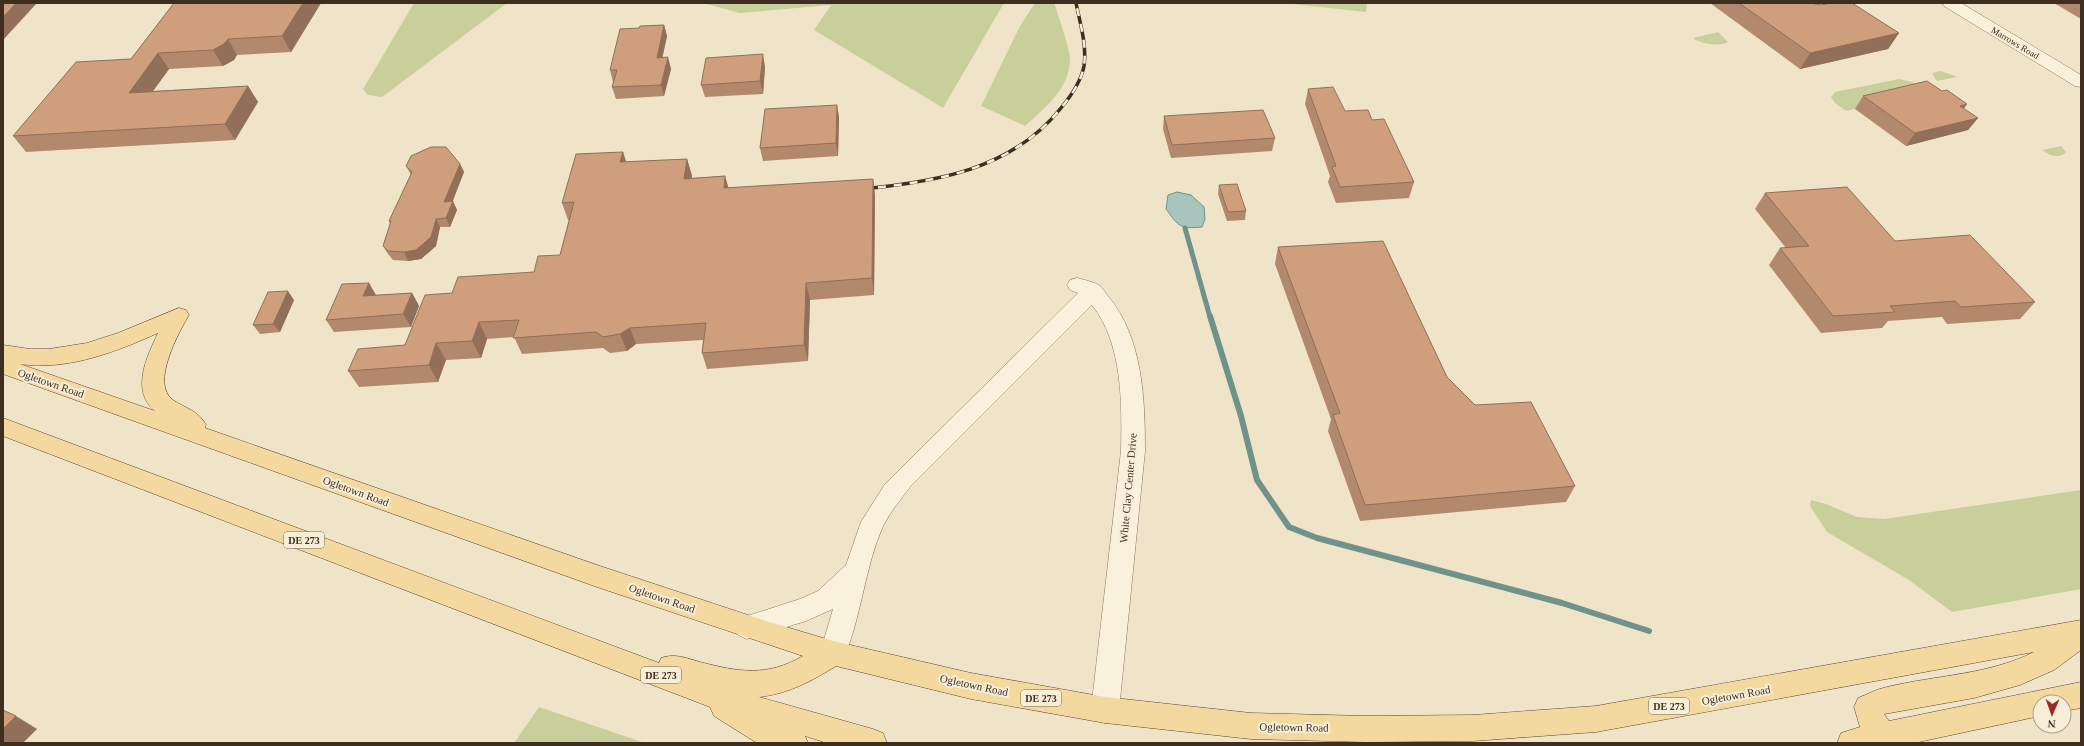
<svg xmlns="http://www.w3.org/2000/svg" width="2084" height="746" viewBox="0 0 2084 746" font-family="Georgia,serif">
<style>
.green{fill:#c9cf9b}
.water{fill:#a9c4bc;stroke:#6f938a}
.lines{fill:none;stroke-linecap:round;stroke-linejoin:round}
.stream-far1{stroke:#6f938a;stroke-width:5}
.stream{stroke:#6f938a;stroke-width:6}
.minor-casing{stroke:#8d765c;stroke-width:1}
.tertiary-casing{stroke:#8d765c;stroke-width:1}
.primary-casing{stroke:#5b4430;stroke-width:1}
.minor{fill:#faf1dc;fill-rule:evenodd}
.tertiary{fill:#faf1dc;fill-rule:evenodd}
.primary{fill:#f3d9a0;fill-rule:evenodd}
.rail-casing{stroke:#3d2e20;stroke-width:3.5}
.rail{stroke:#f7eed8;stroke-width:2.5;stroke-dasharray:8;stroke-linecap:butt}
.wall{fill:#b2896c}
.shaded-wall{fill:#916f58}
.building{fill:#cf9f7d;stroke:#916f58}
.labels{text-anchor:middle;dominant-baseline:central;stroke-width:4;stroke-linejoin:round;paint-order:stroke}
.far-street-label{font-size:9px;fill:#3d2e20;stroke:#f7eed8}
.shield{fill:#f7eed8;stroke:#756857;stroke-width:1}
.shield-label{font-size:10px;font-weight:bold;fill:#3d2e20}
.street-label{font-size:11px;fill:#3d2e20;stroke:#f7eed8}
</style>
<rect width="100%" height="100%" fill="#f0e4c8"/>
<g class="green">
<path d="M 414,3 L 507,3 L 382,97 L 368,95 L 363,89 Z"/>
<path d="M 703,3 L 1004,3 L 943,108 L 814,30 L 831,5 L 740,13 Z"/>
<path d="M 1035,3 L 1054,3 L 1055,5 C 1059,19 1069,45 1070,59 C 1070,88 1045,108 1025,126 L 981,106 L 1020,26 Z"/>
<path d="M 1283,3 L 1367,3 L 1366,12 Z"/>
<path d="M 1718,32 L 1728,42 C 1719,47 1701,44 1693,38 Z"/>
<path d="M 1941,71 L 1957,77 L 1937,81 L 1932,73 Z"/>
<path d="M 1899,79 L 1912,82 L 1935,98 L 1918,93 L 1846,111 L 1835,103 L 1831,97 L 1835,92 Z"/>
<path d="M 2061,146 L 2066,152 C 2059,160 2049,155 2042,150 Z"/>
<path d="M 2081,490 L 2081,589 L 1952,612 L 1909,580 L 1827,532 L 1810,506 L 1811,500 L 1826,504 L 1857,517 L 1884,519 Z"/>
<path d="M 539,707 L 645,743 L 514,743 Z"/>
</g>
<path class="water" d="M 1177,192 L 1191,195 L 1204,207 L 1205,219 L 1202,227 C 1180,229 1179,227 1166,209 L 1168,195 Z"/>
<g class="lines">
<path class="stream-far1" d="M 1185,228 L 1210,317"/>
<path class="stream" d="M 1210,316 L 1241,416 L 1257,480 L 1289,527 L 1317,538 L 1562,603 L 1649,631"/>
<g class="minor-casing">
<path id="minor" d="M 1077,278 C 1084,280 1095,282 1100,286 C 1103,288 1105,293 1108,296 C 1143,338 1145,399 1145,451 L 1119,710 L 1115,719 L 1105,723 L 1095,719 L 1091,710 L 1121,451 C 1122,404 1123,344 1092,305 L 910,487 C 901,499 891,511 884,524 C 864,567 862,619 842,662 L 833,665 L 824,662 L 820,653 L 833,609 L 806,621 L 747,639 L 738,635 L 734,627 L 738,619 L 800,599 L 818,591 L 846,565 L 861,522 L 885,484 L 1078,293 L 1070,290 L 1067,285 L 1070,280 Z"/>
</g>
<g class="tertiary-casing">
<path id="tertiary" d="M 1942,3 L 1961,3 L 2081,75 L 2081,87 L 2075,86 L 1944,6 Z"/>
</g>
<g class="primary-casing">
<path id="primary" d="M 179,308 L 186,310 L 189,315 C 179,332 150,384 173,400 C 185,408 199,411 206,425 L 205,428 L 597,565 L 766,621 L 833,641 L 971,673 L 1105,697 L 1251,713 L 1366,716 L 1473,715 L 1596,706 L 2081,620 L 2081,650 L 2054,670 L 2020,685 L 1974,698 L 1884,714 L 1889,721 L 2081,682 L 2081,708 L 2064,711 L 2064,702 L 2040,702 L 2040,716 L 1914,743 L 1837,743 L 1841,733 L 1860,727 L 1854,707 L 1858,698 C 1868,694 1877,689 1887,687 C 1937,675 1988,675 2034,652 L 1596,732 L 1473,741 L 1366,742 L 1251,739 L 1105,723 L 971,699 L 836,666 C 812,681 788,694 759,697 L 873,729 L 883,733 L 887,743 L 827,743 L 805,736 L 808,743 L 757,743 L 714,716 L 710,707 L 3,436 L 3,418 L 659,663 L 661,658 C 675,653 686,658 700,662 C 739,672 767,677 803,656 L 597,587 L 3,374 L 3,345 L 30,349 L 49,349 L 87,343 L 118,333 ZM 158,333 C 147,356 130,391 155,411 L 20,364 C 67,371 116,352 158,333 Z"/>
</g>
<use href="#minor" class="minor"/>
<use href="#tertiary" class="tertiary"/>
<use href="#primary" class="primary"/>
<g class="rail-casing">
<path id="rail" d="M 862,189 C 935,182 1012,170 1061,108 C 1071,96 1081,82 1084,66 C 1087,45 1080,23 1076,3"/>
</g>
<use href="#rail" class="rail"/>
</g>
<g class="wall">
<path d="M 174,3 L 321,3 L 291,52 L 237,55 L 234,60 L 223,66 L 169,69 L 153,91 L 248,86 L 258,102 L 235,140 L 26,152 L 13,136 L 131,59 Z"/>
<path d="M 1710,3 L 1810,3 L 1899,33 L 1888,49 L 1800,69 Z"/>
<path d="M 2054,3 L 2081,3 L 2081,19 Z"/>
<path d="M 664,25 L 667,36 L 662,58 L 671,69 L 664,96 L 616,99 L 612,87 L 614,82 L 613,82 L 610,70 L 639,28 Z"/>
<path d="M 765,67 L 763,94 L 705,97 L 701,85 Z"/>
<path d="M 1308,89 L 1345,111 L 1372,120 L 1414,182 L 1409,198 L 1336,203 L 1328,182 L 1330,176 L 1305,104 Z"/>
<path d="M 1863,96 L 1964,109 L 1978,118 L 1968,130 L 1906,146 L 1855,109 Z"/>
<path d="M 837,105 L 839,118 L 838,156 L 763,161 L 760,148 Z"/>
<path d="M 1164,116 L 1275,138 L 1272,151 L 1171,158 L 1163,129 Z"/>
<path d="M 623,152 L 626,162 L 687,159 L 692,176 L 692,178 L 725,176 L 728,188 L 873,179 L 875,196 L 874,295 L 810,300 L 808,361 L 707,369 L 702,353 L 703,340 L 636,344 L 627,351 L 610,353 L 603,348 L 522,354 L 514,337 L 487,339 L 481,358 L 446,360 L 438,382 L 359,387 L 348,371 L 405,345 L 452,293 L 534,272 L 560,255 L 569,220 L 568,220 L 562,203 Z"/>
<path d="M 460,164 L 464,172 L 452,201 L 457,210 L 450,227 L 440,227 L 436,246 L 421,259 L 408,261 L 393,260 L 388,254 L 383,246 L 390,224 L 389,221 L 411,175 L 406,166 Z"/>
<path d="M 1219,185 L 1246,211 L 1245,220 L 1227,221 L 1218,194 Z"/>
<path d="M 1765,193 L 1895,241 L 2035,302 L 2020,319 L 1947,324 L 1942,317 L 1888,321 L 1882,328 L 1821,333 L 1769,265 L 1780,248 L 1786,248 L 1755,209 Z"/>
<path d="M 1278,247 L 1447,377 L 1475,405 L 1575,486 L 1566,502 L 1360,521 L 1328,431 L 1331,419 L 1275,264 Z"/>
<path d="M 369,283 L 376,295 L 412,293 L 419,306 L 411,327 L 334,332 L 326,320 Z"/>
<path d="M 294,300 L 280,332 L 260,334 L 253,325 Z"/>
</g>
<g class="shaded-wall">
<path d="M 16,3 L 37,3 L 3,40 L 3,17 Z"/>
<path d="M 303,3 L 321,3 L 291,52 L 282,36 Z"/>
<path d="M 664,25 L 667,36 L 660,69 L 657,58 Z"/>
<path d="M 1899,33 L 1888,49 L 1800,69 L 1810,53 Z"/>
<path d="M 228,39 L 237,55 L 234,60 L 223,66 L 213,50 Z"/>
<path d="M 158,53 L 169,69 L 140,109 L 129,93 Z"/>
<path d="M 763,54 L 765,67 L 763,94 L 760,81 Z"/>
<path d="M 668,57 L 671,69 L 664,96 L 661,85 Z"/>
<path d="M 248,86 L 258,102 L 235,140 L 225,124 Z"/>
<path d="M 1967,104 L 1958,117 L 1960,106 Z"/>
<path d="M 837,105 L 839,118 L 838,156 L 836,143 Z"/>
<path d="M 1978,118 L 1968,130 L 1906,146 L 1915,133 Z"/>
<path d="M 623,152 L 628,168 L 620,162 Z"/>
<path d="M 687,159 L 692,176 L 689,195 L 684,179 Z"/>
<path d="M 460,164 L 464,172 L 449,211 L 444,202 Z"/>
<path d="M 725,176 L 730,193 L 724,188 Z"/>
<path d="M 873,179 L 875,196 L 874,295 L 872,278 Z"/>
<path d="M 453,201 L 457,210 L 450,227 L 446,218 Z"/>
<path d="M 436,219 L 440,227 L 436,246 L 421,259 L 408,261 L 404,252 Z"/>
<path d="M 369,283 L 376,296 L 363,296 Z"/>
<path d="M 806,283 L 810,300 L 808,361 L 804,345 Z"/>
<path d="M 288,291 L 294,300 L 280,332 L 273,324 Z"/>
<path d="M 412,293 L 419,306 L 411,327 L 403,314 Z"/>
<path d="M 479,322 L 487,339 L 481,358 L 472,341 Z"/>
<path d="M 630,328 L 636,344 L 627,351 L 620,334 Z"/>
<path d="M 436,343 L 446,360 L 438,382 L 429,365 Z"/>
<path d="M 16,716 L 37,729 L 23,743 L 3,743 L 3,729 Z"/>
</g>
<g class="building">
<path d="M 3,3 L 16,3 L 3,17 Z"/>
<path d="M 174,3 L 303,3 L 282,36 L 228,39 L 224,44 L 213,50 L 158,53 L 129,93 L 248,86 L 225,124 L 13,136 L 76,62 L 131,59 Z"/>
<path d="M 1739,3 L 1810,3 L 1821,5 L 1831,3 L 1852,3 L 1899,33 L 1810,53 Z"/>
<path d="M 664,25 L 657,58 L 668,57 L 661,85 L 612,87 L 617,70 L 610,70 L 620,29 L 639,28 L 640,26 Z"/>
<path d="M 763,54 L 760,81 L 701,85 L 706,58 Z"/>
<path d="M 1927,81 L 1942,91 L 1947,90 L 1967,104 L 1960,106 L 1978,118 L 1915,133 L 1863,96 Z"/>
<path d="M 1333,87 L 1345,111 L 1368,110 L 1372,120 L 1384,119 L 1414,182 L 1340,187 L 1332,167 L 1336,166 L 1308,89 Z"/>
<path d="M 837,105 L 836,143 L 760,148 L 765,109 Z"/>
<path d="M 1263,110 L 1275,138 L 1172,145 L 1164,116 Z"/>
<path d="M 431,147 L 446,147 L 460,164 L 444,202 L 453,201 L 446,218 L 436,219 L 431,237 L 416,250 L 404,252 L 388,251 L 383,246 L 391,221 L 389,221 L 412,172 L 406,166 L 411,156 Z"/>
<path d="M 623,152 L 620,162 L 687,159 L 684,179 L 725,176 L 724,188 L 873,179 L 872,278 L 806,283 L 804,345 L 702,353 L 706,323 L 630,328 L 620,334 L 603,337 L 596,332 L 513,338 L 519,320 L 479,322 L 472,341 L 436,343 L 429,365 L 348,371 L 358,349 L 405,345 L 425,295 L 452,293 L 458,277 L 534,272 L 538,256 L 560,255 L 574,202 L 562,203 L 576,154 Z"/>
<path d="M 1237,184 L 1246,211 L 1228,212 L 1219,185 Z"/>
<path d="M 1847,187 L 1895,241 L 1970,235 L 2035,302 L 1961,307 L 1955,301 L 1890,306 L 1895,312 L 1833,316 L 1780,248 L 1809,246 L 1765,193 Z"/>
<path d="M 1383,241 L 1447,377 L 1475,405 L 1531,402 L 1575,486 L 1365,505 L 1333,415 L 1340,413 L 1278,247 Z"/>
<path d="M 369,283 L 363,296 L 412,293 L 403,314 L 326,320 L 342,284 Z"/>
<path d="M 288,291 L 273,324 L 253,325 L 268,292 Z"/>
<path d="M 3,710 L 16,716 L 3,729 Z"/>
</g>
<g class="labels">
<g class="far-street-label">
<text transform="translate(2015 43) rotate(31)">Marrows Road</text>
</g>
<g class="shield">
<rect x="284" y="532" width="40" height="16" rx="3"/>
<rect x="641" y="667" width="40" height="16" rx="3"/>
<rect x="1021" y="690" width="40" height="16" rx="3"/>
<rect x="1649" y="698" width="40" height="16" rx="3"/>
</g>
<g class="shield-label">
<text x="304" y="540">DE 273</text>
<text x="661" y="675">DE 273</text>
<text x="1041" y="698">DE 273</text>
<text x="1669" y="706">DE 273</text>
</g>
<g class="street-label">
<text transform="translate(51 383) rotate(19)">Ogletown Road</text>
<text transform="translate(1128 488) rotate(-85)">White Clay Center Drive</text>
<text transform="translate(356 491) rotate(20)">Ogletown Road</text>
<text transform="translate(662 598) rotate(19)">Ogletown Road</text>
<text transform="translate(974 685) rotate(12)">Ogletown Road</text>
<text transform="translate(1736 695) rotate(-10)">Ogletown Road</text>
<text transform="translate(1294 727) rotate(1)">Ogletown Road</text>
</g>
</g>
<rect width="2084" height="746" fill="none" stroke="#3d2e20" stroke-width="8"/>
<g transform="translate(2052 714) rotate(182)"><circle r="19" fill="#f7eed8" stroke="#ada18e"/>
<path d="M0-3L7 15L0 10L-7 15Z" fill="#9e2a2b"/>
<text y="-6" font-size="11" font-weight="bold" text-anchor="middle" fill="#3d2e20">N</text>
</g>
</svg>
